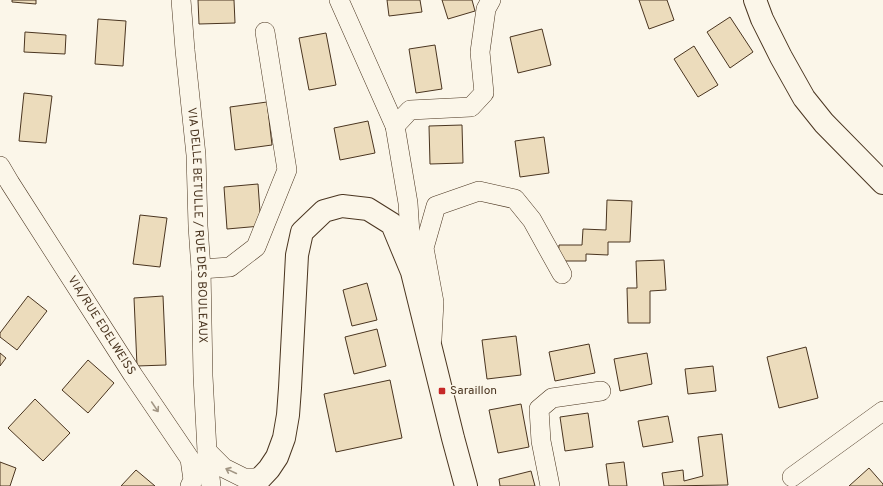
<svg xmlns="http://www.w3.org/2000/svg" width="883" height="486" viewBox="0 0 883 486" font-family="Overpass,sans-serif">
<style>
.building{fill:#ecdcbc;stroke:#4a3520}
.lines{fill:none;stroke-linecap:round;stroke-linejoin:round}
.minor-casing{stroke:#4a3520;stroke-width:20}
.major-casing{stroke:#4a3520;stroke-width:24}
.minor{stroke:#fbf6e9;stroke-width:19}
.major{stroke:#fbf6e9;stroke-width:22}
.oneway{stroke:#a29684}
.poi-dot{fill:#c62828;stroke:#fbf6e9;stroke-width:1.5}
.labels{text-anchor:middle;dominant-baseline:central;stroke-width:3;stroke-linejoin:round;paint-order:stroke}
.street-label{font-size:12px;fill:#4a3520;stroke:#fbf6e9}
.poi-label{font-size:12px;fill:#4a3520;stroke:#fbf6e9;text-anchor:start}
</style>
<rect width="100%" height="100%" fill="#fbf6e9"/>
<g class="building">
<path d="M 12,0 L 36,0 L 36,4 L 12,2 Z"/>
<path d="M 198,0 L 234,0 L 235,23 L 199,24 Z"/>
<path d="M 387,0 L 420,0 L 422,12 L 389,16 Z"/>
<path d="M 442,0 L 472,0 L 475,11 L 448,19 Z"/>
<path d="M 639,0 L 667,0 L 674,20 L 649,29 Z"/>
<path d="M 730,17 L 753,52 L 730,68 L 707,32 Z"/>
<path d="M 98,19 L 126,21 L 123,66 L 95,64 Z"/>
<path d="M 542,29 L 551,65 L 518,73 L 510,37 Z"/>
<path d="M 25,32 L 66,35 L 65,54 L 24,52 Z"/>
<path d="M 326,33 L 336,85 L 309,90 L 299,38 Z"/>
<path d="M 435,45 L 442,89 L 416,93 L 409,49 Z"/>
<path d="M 694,46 L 718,85 L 698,97 L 674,59 Z"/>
<path d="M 24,93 L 52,96 L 46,143 L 19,141 Z"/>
<path d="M 267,102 L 272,145 L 235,150 L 230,107 Z"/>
<path d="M 368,121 L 375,153 L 340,160 L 334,128 Z"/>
<path d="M 462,125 L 463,163 L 430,164 L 429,126 Z"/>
<path d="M 544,137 L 549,173 L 520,177 L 515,141 Z"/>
<path d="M 258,184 L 261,226 L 227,229 L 224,187 Z"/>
<path d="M 607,200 L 632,201 L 630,242 L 608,242 L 608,255 L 586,254 L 586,261 L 558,261 L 559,245 L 582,245 L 583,229 L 606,230 Z"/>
<path d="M 140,215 L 167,218 L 160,267 L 133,264 Z"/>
<path d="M 664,260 L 666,290 L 650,291 L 650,323 L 628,323 L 627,288 L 637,288 L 636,261 Z"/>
<path d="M 367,283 L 377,320 L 352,326 L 343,290 Z"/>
<path d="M 28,296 L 47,311 L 17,350 L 0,337 L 0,333 Z"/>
<path d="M 163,296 L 166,365 L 137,366 L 134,298 Z"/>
<path d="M 377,329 L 386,366 L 354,374 L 345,337 Z"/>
<path d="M 516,336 L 521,375 L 487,379 L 482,340 Z"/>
<path d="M 589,344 L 595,373 L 555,381 L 549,352 Z"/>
<path d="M 806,347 L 818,398 L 779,408 L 767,357 Z"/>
<path d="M 0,353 L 6,358 L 0,366 Z"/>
<path d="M 647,353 L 652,384 L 620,391 L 614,359 Z"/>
<path d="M 88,360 L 114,383 L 88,413 L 62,390 Z"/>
<path d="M 713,366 L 716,391 L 688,394 L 685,369 Z"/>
<path d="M 390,380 L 402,438 L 336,452 L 324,394 Z"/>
<path d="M 35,399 L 70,433 L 43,461 L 8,428 Z"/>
<path d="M 521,404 L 529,447 L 498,453 L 489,410 Z"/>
<path d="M 588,413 L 593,447 L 565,451 L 560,417 Z"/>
<path d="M 668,416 L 673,442 L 643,447 L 638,421 Z"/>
<path d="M 722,434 L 728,485 L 664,486 L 662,473 L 683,470 L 684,481 L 703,476 L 698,437 Z"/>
<path d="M 0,462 L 16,468 L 10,486 L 0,486 Z"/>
<path d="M 624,462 L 627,486 L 609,486 L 606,464 Z"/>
<path d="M 869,468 L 883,484 L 883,486 L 849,486 Z"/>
<path d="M 136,470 L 155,486 L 121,486 Z"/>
<path d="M 531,471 L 535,486 L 500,486 L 499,479 Z"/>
</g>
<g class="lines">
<g class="minor-casing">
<g id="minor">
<path id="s1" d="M 181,0 L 185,50 L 196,155 L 198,226 L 201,269 L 203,376 L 207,451 L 211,486"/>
<path d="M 339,0 L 395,126 L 408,203 L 412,265"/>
<path d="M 395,126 L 410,110 L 471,107 L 484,93 L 480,52 L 486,9 L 491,0"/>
<path id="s2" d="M 0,166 L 10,183 L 133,375 L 190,459 L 193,480 L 190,486"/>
<path d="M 201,269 L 230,267 L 256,247 L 287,170 L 265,32"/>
<path d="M 432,339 L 434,302 L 424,248 L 436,206 L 479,191 L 515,199 L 532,220 L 562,274"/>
<path d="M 207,451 L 224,468 L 244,478 L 261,478"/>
<path d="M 792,477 L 883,411"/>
<path d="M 550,486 L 541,441 L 539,409 L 552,398 L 601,391"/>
</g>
</g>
<g class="major-casing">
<g id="major">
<path d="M 755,0 L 762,19 L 781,57 L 804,98 L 824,123 L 883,183"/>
<path d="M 253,486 L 269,469 L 277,457 L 284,438 L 288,415 L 290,388 L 297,255 L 302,232 L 324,211 L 342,206 L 368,209 L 392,224 L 412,272 L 453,438 L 466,486"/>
</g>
</g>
<use href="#minor" class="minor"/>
<use href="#major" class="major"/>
</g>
<defs><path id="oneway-shaft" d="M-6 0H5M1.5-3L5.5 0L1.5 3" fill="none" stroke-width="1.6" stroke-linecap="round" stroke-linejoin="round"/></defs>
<g class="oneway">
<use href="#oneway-shaft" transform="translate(155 407) rotate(56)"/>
<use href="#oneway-shaft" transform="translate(231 471) rotate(-155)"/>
</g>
<rect class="poi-dot" x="438" y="387" width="8" height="8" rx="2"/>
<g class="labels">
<g class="street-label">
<text stroke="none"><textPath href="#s1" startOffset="226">VIA DELLE BETULLE / RUE DES BOULEAUX</textPath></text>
<text stroke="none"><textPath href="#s2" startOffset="189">VIA/RUE EDELWEISS</textPath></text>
</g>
<g class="poi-label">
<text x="450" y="391">Saraillon</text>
</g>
</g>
</svg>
